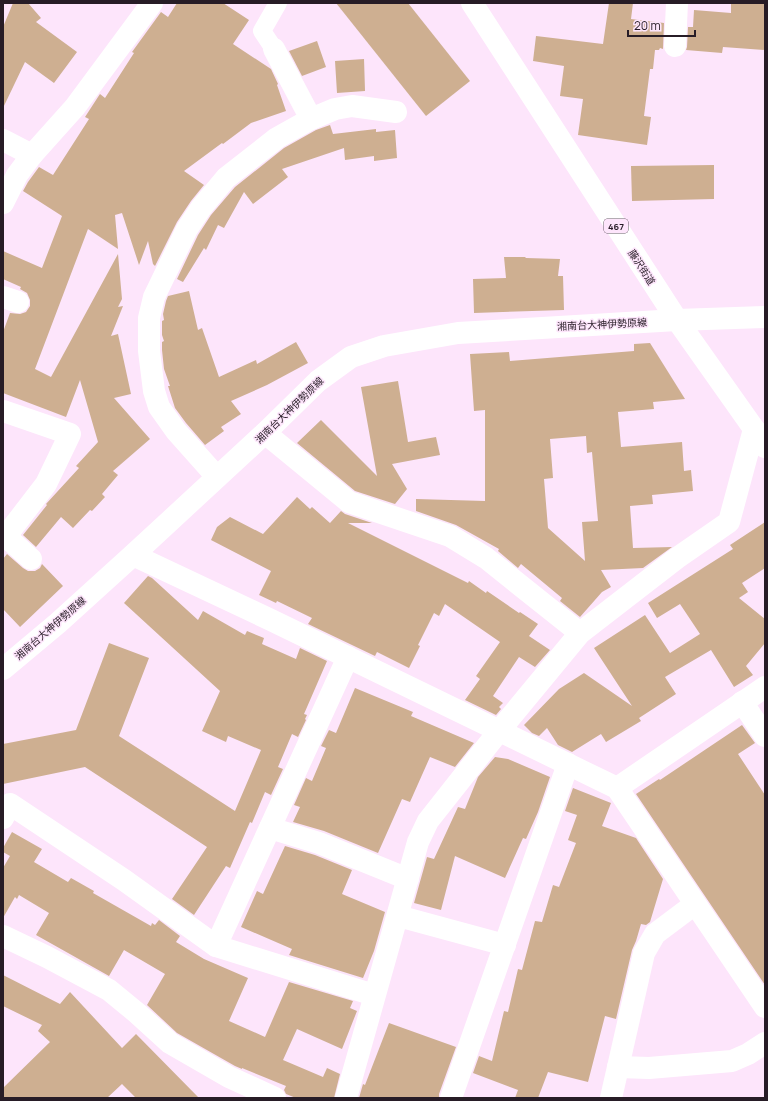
<svg xmlns="http://www.w3.org/2000/svg" width="768" height="1101" viewBox="0 0 768 1101" font-family="Manrope,'Noto Sans JP',sans-serif">
<style>
.building{fill:#ceaf91;fill-rule:evenodd}
.lines{fill:none;stroke-linecap:round;stroke-linejoin:round}
.pedestrian{stroke:#fff;stroke-width:18}
.minor{stroke:#fff;stroke-width:22}
.tertiary{stroke:#fff;stroke-width:22}
.secondary{stroke:#fff;stroke-width:22}
.trunk{stroke:#fff;stroke-width:22}
.labels{text-anchor:middle;dominant-baseline:central;stroke-width:3;stroke-linejoin:round;paint-order:stroke}
.shield{fill:#fde5fb;stroke:#675866;stroke-width:1}
.shield-label{font-size:9px;font-weight:bold;fill:#271c26}
.street-label{font-size:10px;fill:#271c26;stroke:#fde5fb}
</style>
<rect width="100%" height="100%" fill="#fde5fb"/>
<g class="building">
<path d="M 13,3 L 28,3 L 41,18 L 36,22 L 77,52 L 54,83 L 25,62 L 3,108 L 3,27 Z"/>
<path d="M 177,3 L 223,3 L 249,20 L 233,44 L 271,69 L 278,84 L 277,85 L 286,111 L 251,123 L 223,144 L 222,143 L 184,171 L 204,185 L 191,201 L 177,222 L 155,266 L 153,264 L 148,241 L 139,265 L 122,213 L 115,215 L 118,249 L 88,229 L 35,369 L 51,377 L 118,254 L 122,299 L 118,307 L 123,306 L 111,336 L 118,334 L 131,394 L 114,398 L 150,439 L 113,471 L 118,475 L 102,494 L 105,497 L 92,511 L 90,510 L 73,528 L 61,517 L 36,547 L 23,535 L 47,505 L 46,504 L 79,468 L 76,466 L 98,442 L 80,380 L 66,417 L 3,393 L 3,332 L 10,313 L 20,314 L 26,312 L 30,306 L 30,300 L 27,293 L 20,289 L 21,287 L 3,279 L 3,251 L 42,268 L 62,216 L 23,191 L 28,182 L 39,167 L 53,175 L 89,119 L 85,117 L 98,97 L 100,94 L 105,98 L 134,53 L 132,52 L 161,12 L 168,17 Z"/>
<path d="M 336,3 L 408,3 L 470,81 L 426,116 Z"/>
<path d="M 609,3 L 633,3 L 631,19 L 664,23 L 663,49 L 660,48 L 659,50 L 655,50 L 653,69 L 650,69 L 644,116 L 651,117 L 647,145 L 578,135 L 583,99 L 560,96 L 564,66 L 533,61 L 536,36 L 603,44 Z"/>
<path d="M 731,3 L 765,3 L 765,50 L 723,47 L 722,53 L 686,50 L 687,47 L 688,27 L 693,27 L 694,10 L 731,13 Z"/>
<path d="M 317,41 L 326,67 L 302,76 L 289,51 Z"/>
<path d="M 364,59 L 365,91 L 337,93 L 335,61 Z"/>
<path d="M 330,125 L 333,134 L 376,129 L 376,132 L 395,130 L 397,158 L 374,161 L 374,156 L 345,160 L 344,148 L 282,169 L 288,177 L 253,204 L 244,192 L 224,228 L 218,225 L 206,250 L 204,248 L 183,282 L 177,279 L 198,235 L 211,215 L 235,187 L 284,148 L 316,130 Z"/>
<path d="M 714,165 L 714,199 L 632,201 L 631,166 Z"/>
<path d="M 504,257 L 525,257 L 526,258 L 560,259 L 558,276 L 563,276 L 564,310 L 474,313 L 473,279 L 506,278 Z"/>
<path d="M 189,291 L 198,330 L 202,328 L 219,377 L 256,360 L 257,364 L 296,342 L 308,363 L 267,385 L 231,401 L 241,414 L 221,427 L 224,431 L 205,445 L 186,423 L 175,408 L 168,386 L 170,386 L 164,369 L 162,350 L 162,342 L 164,341 L 162,335 L 162,321 L 164,320 L 163,314 L 166,301 L 168,296 Z"/>
<path d="M 650,343 L 685,399 L 653,402 L 654,409 L 618,412 L 621,447 L 682,442 L 684,471 L 691,470 L 693,491 L 652,495 L 653,504 L 630,506 L 633,548 L 672,547 L 643,568 L 601,570 L 611,587 L 602,592 L 580,617 L 560,601 L 562,598 L 521,564 L 518,568 L 498,551 L 499,549 L 456,525 L 416,511 L 416,499 L 485,501 L 485,410 L 474,411 L 470,354 L 509,352 L 510,361 L 634,351 L 634,344 ZM 586,436 L 587,453 L 592,452 L 598,521 L 582,522 L 585,561 L 548,528 L 544,479 L 553,478 L 550,439 Z"/>
<path d="M 398,381 L 408,442 L 436,437 L 440,455 L 392,464 L 407,489 L 395,504 L 355,491 L 297,443 L 321,420 L 377,476 L 361,387 Z"/>
<path d="M 297,497 L 310,509 L 312,507 L 330,523 L 341,511 L 345,514 L 372,523 L 348,523 L 468,583 L 469,581 L 486,593 L 487,591 L 519,613 L 520,612 L 538,624 L 529,636 L 550,650 L 535,667 L 519,657 L 493,696 L 503,703 L 499,707 L 501,709 L 496,715 L 465,700 L 480,679 L 476,676 L 500,642 L 445,604 L 439,616 L 434,613 L 418,645 L 420,646 L 409,668 L 377,652 L 375,656 L 308,624 L 312,618 L 277,601 L 276,603 L 259,595 L 271,571 L 211,540 L 217,527 L 230,517 L 263,534 Z"/>
<path d="M 765,522 L 765,568 L 742,583 L 748,592 L 739,598 L 765,619 L 765,643 L 746,666 L 753,675 L 734,687 L 711,650 L 665,677 L 676,694 L 639,718 L 641,721 L 606,742 L 601,734 L 572,752 L 558,745 L 547,728 L 539,736 L 532,733 L 524,725 L 559,689 L 584,673 L 632,706 L 594,648 L 645,615 L 670,653 L 700,634 L 680,604 L 657,618 L 648,603 L 733,549 L 730,545 Z"/>
<path d="M 7,554 L 23,568 L 28,571 L 35,571 L 40,568 L 42,564 L 63,586 L 20,627 L 3,609 L 3,559 Z"/>
<path d="M 148,576 L 152,578 L 198,620 L 203,611 L 245,635 L 247,631 L 264,638 L 262,644 L 296,659 L 300,648 L 327,661 L 304,714 L 307,715 L 305,719 L 306,720 L 298,737 L 292,734 L 278,767 L 283,769 L 271,795 L 265,792 L 252,823 L 250,822 L 230,868 L 226,866 L 194,915 L 172,899 L 207,847 L 85,767 L 3,784 L 3,744 L 76,730 L 109,643 L 149,658 L 119,736 L 235,811 L 261,750 L 228,736 L 226,742 L 202,731 L 220,691 L 124,603 Z"/>
<path d="M 355,688 L 413,712 L 411,716 L 474,743 L 455,767 L 430,757 L 410,802 L 402,799 L 378,853 L 324,831 L 293,822 L 300,807 L 294,805 L 306,778 L 312,781 L 326,748 L 321,746 L 329,730 L 336,733 Z"/>
<path d="M 742,725 L 755,743 L 738,754 L 765,795 L 765,985 L 636,794 L 659,779 L 660,780 Z"/>
<path d="M 495,757 L 508,759 L 550,777 L 538,812 L 526,839 L 523,838 L 505,878 L 455,856 L 441,910 L 414,903 L 427,857 L 434,859 L 458,807 L 465,809 L 478,777 Z"/>
<path d="M 573,788 L 611,803 L 602,826 L 636,838 L 663,879 L 650,922 L 646,925 L 641,924 L 636,941 L 632,950 L 616,1019 L 605,1016 L 588,1082 L 548,1072 L 538,1098 L 515,1098 L 518,1090 L 473,1073 L 479,1056 L 492,1061 L 504,1011 L 508,1012 L 518,969 L 522,970 L 535,921 L 542,922 L 553,885 L 559,887 L 576,843 L 568,840 L 577,815 L 565,811 Z"/>
<path d="M 12,832 L 42,849 L 34,862 L 68,882 L 71,878 L 94,891 L 93,893 L 151,926 L 152,923 L 155,925 L 159,920 L 180,936 L 176,942 L 204,959 L 248,978 L 229,1021 L 265,1037 L 289,982 L 353,1001 L 350,1008 L 357,1011 L 342,1049 L 297,1029 L 283,1060 L 323,1077 L 327,1068 L 340,1074 L 334,1098 L 296,1098 L 286,1094 L 284,1090 L 286,1086 L 242,1068 L 242,1069 L 235,1066 L 177,1033 L 147,1005 L 165,974 L 124,950 L 109,976 L 36,935 L 49,913 L 19,895 L 17,899 L 15,897 L 3,918 L 3,868 L 10,856 L 3,852 L 3,848 Z"/>
<path d="M 285,846 L 315,855 L 352,870 L 342,894 L 385,912 L 374,951 L 363,978 L 289,955 L 292,949 L 241,927 L 257,891 L 263,894 Z"/>
<path d="M 3,975 L 60,1004 L 70,992 L 122,1048 L 136,1034 L 199,1098 L 136,1098 L 122,1084 L 107,1098 L 3,1098 L 3,1088 L 50,1042 L 38,1031 L 42,1025 L 3,1006 Z"/>
<path d="M 389,1023 L 456,1047 L 439,1094 L 439,1098 L 359,1098 L 363,1084 L 365,1085 Z"/>
</g>
<g class="lines">
<path class="pedestrian" d="M 274,49 L 262,31 L 278,3"/>
<g class="minor">
<path d="M 675,46 L 677,3"/>
<path d="M 274,49 L 311,119"/>
<path d="M 3,140 L 32,155"/>
<path d="M 3,203 L 17,175 L 32,155 L 75,107 L 152,3"/>
<path d="M 3,297 L 18,302"/>
<path d="M 3,411 L 70,434 L 46,484 L 6,536"/>
<path d="M 265,433 L 349,502 L 450,536 L 486,558 L 580,633"/>
<path d="M 217,477 L 176,431 L 159,407 L 154,391 L 149,351 L 149,318 L 154,297 L 187,229 L 201,208 L 226,178 L 277,138 L 311,119 L 335,109 L 352,106 L 396,112"/>
<path d="M 3,534 L 31,559"/>
<path d="M 133,555 L 271,620 L 617,788 L 765,1007"/>
<path d="M 742,702 L 765,736"/>
<path d="M 617,788 L 765,687"/>
<path d="M 3,818 L 10,804 L 124,880 L 216,946 L 374,995"/>
<path d="M 270,828 L 319,843 L 408,879"/>
<path d="M 398,916 L 505,945"/>
<path d="M 3,936 L 47,957 L 109,990 L 137,1013 L 170,1043 L 229,1077 L 275,1098"/>
<path d="M 216,946 L 348,657"/>
<path d="M 618,1067 L 649,1068 L 732,1061 L 748,1054 L 765,1043"/>
<path d="M 346,1098 L 418,842 L 428,821 L 499,731 L 580,633 L 677,558 L 729,522 L 754,429"/>
<path d="M 451,1098 L 568,764"/>
<path d="M 611,1098 L 644,953 L 655,934 L 695,904"/>
</g>
<path class="tertiary" d="M 677,320 L 765,317"/>
<path class="secondary" d="M 3,669 L 58,623 L 133,555 L 265,433 L 318,381 L 351,357 L 384,346 L 458,333 L 677,320"/>
<path class="trunk" d="M 472,3 L 677,320 L 754,429 L 765,447"/>
</g>
<g class="labels">
<rect class="shield" x="604" y="219" width="24" height="14" rx="3"/>
<g class="shield-label">
<text x="616" y="226">467</text>
</g>
<g class="street-label">
<text transform="translate(642 267) rotate(57)">藤沢街道</text>
<text transform="translate(602 324) rotate(-3)">湘南台大神伊勢原線</text>
<text transform="translate(289 410) rotate(-44)">湘南台大神伊勢原線</text>
<text transform="translate(50 628) rotate(-41)">湘南台大神伊勢原線</text>
</g>
</g>
<rect width="768" height="1101" fill="none" stroke="#271c26" stroke-width="8"/>
<path d="M628 30v6h67v-6" fill="none" stroke="#271c26" stroke-width="2"/>
<text x="634" y="30" font-size="12" fill="#271c26" stroke="#fde5fb" stroke-width="3" paint-order="stroke">20 m</text>
</svg>
